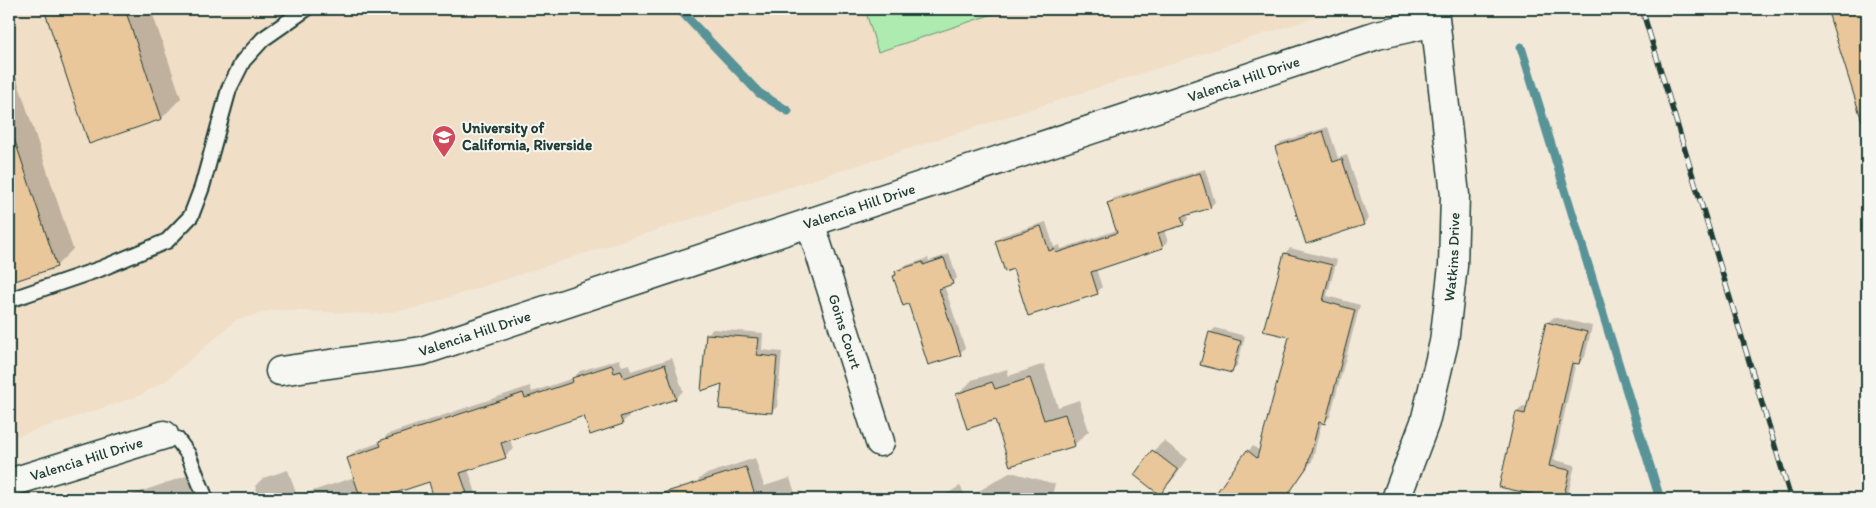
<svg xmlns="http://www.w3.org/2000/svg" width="1876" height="508" viewBox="0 0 1876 508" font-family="Itim,sans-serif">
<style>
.built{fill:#f0dec6}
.green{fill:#aeebb1;stroke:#669472}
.shadow{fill:#0003}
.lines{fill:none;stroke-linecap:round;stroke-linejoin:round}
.stream{stroke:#589398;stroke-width:9}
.building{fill:#eac79b;stroke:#1f3d34}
.lane-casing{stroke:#1f3d34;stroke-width:18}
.street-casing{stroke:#1f3d34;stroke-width:31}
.secondary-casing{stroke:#1f3d34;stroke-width:31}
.lane{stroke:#f6f6f2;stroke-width:14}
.street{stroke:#f6f6f2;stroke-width:28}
.secondary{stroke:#f6f6f2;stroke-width:28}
.rail-casing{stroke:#1f3d34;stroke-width:5.5}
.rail{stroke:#f6f6f2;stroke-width:4;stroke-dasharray:11;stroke-linecap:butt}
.labels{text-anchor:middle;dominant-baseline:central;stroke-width:4;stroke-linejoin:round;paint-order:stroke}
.street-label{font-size:15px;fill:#1f3d34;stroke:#f6f6f2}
.poi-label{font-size:15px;font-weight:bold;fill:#1f3d34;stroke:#f6f6f2;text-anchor:start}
</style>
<rect width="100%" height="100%" fill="#f2e8d8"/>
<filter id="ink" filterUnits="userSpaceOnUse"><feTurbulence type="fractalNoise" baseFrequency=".02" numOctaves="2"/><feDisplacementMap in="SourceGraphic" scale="10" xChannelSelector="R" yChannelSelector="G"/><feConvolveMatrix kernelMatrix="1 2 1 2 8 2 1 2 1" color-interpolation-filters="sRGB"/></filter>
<g filter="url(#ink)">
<path class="built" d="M 9,9 L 1341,9 L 419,307 L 380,314 L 272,310 L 236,320 L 168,379 L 141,395 L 9,439 Z"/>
<path class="green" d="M 865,9 L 1008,9 L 878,52 Z"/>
<g class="shadow">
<path d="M 45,9 L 151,9 L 181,98 L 162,118 L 90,143 Z"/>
<path d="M 1828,9 L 1867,9 L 1867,139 Z"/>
<path d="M 9,55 L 73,249 L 56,266 L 9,281 Z"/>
<path d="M 1328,127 L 1338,158 L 1347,155 L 1368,219 L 1363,224 L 1276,148 L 1281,142 Z"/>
<path d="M 1205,169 L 1215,202 L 1210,207 L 1187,214 L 1188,219 L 1183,224 L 1164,230 L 1168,242 L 1162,247 L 1096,269 L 1102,287 L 1097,293 L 1014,268 L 996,242 L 1001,236 L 1046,222 L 1054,247 L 1060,245 L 1061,249 L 1117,230 L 1109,204 L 1114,198 Z"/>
<path d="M 1290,248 L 1337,260 L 1327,296 L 1360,305 L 1330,417 L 1324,422 L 1322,422 L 1312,461 L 1285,499 L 1214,499 L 1248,451 L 1253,446 L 1260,451 L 1291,337 L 1285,253 Z"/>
<path d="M 949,254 L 957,278 L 952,283 L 944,285 L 965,348 L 960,353 L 894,276 L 902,267 L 928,258 L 929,261 Z"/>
<path d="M 1554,317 L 1592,326 L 1585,357 L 1579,363 L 1576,362 L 1554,460 L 1575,465 L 1568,494 L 1563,499 L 1500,486 L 1517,412 L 1523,406 L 1528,407 L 1547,323 Z"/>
<path d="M 1215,328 L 1245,336 L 1237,366 L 1232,372 L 1210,333 Z"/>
<path d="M 713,329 L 763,333 L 762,350 L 782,352 L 777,407 L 771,412 L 723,383 L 707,334 Z"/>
<path d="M 672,358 L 683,391 L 676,398 L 629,413 L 629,416 L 622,423 L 585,415 L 510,439 L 513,449 L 505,456 L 468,469 L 478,499 L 436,499 L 430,481 L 388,494 L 390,499 L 260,499 L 255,486 L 263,478 L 288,470 L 297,496 L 355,477 L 348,458 L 356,451 L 381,442 L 388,434 L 530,386 L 532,392 L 573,378 L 580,371 L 619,359 L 622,366 L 629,364 L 631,371 Z"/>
<path d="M 1044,364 L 1058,407 L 1079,400 L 1089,431 L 1074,445 L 996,419 L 958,395 L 972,380 L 1007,369 L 1009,376 Z"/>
<path d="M 1164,441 L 1188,459 L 1170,483 L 1159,493 L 1153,451 Z"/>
<path d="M 755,458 L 764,486 L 790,478 L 795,493 L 801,491 L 804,499 L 699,499 L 694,484 L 704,475 Z"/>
<path d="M 1011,472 L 1055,484 L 1051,499 L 938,499 L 960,486 L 967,498 Z"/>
<path d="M 195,473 L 212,499 L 119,499 Z"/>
</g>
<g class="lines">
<g class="stream">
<path d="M 679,9 L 759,93 L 788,111"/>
<path d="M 1521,47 L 1660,499"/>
</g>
</g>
<g class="building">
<path d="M 44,9 L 125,9 L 162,119 L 89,144 Z"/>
<path d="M 1827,9 L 1867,9 L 1867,120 L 1862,121 Z"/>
<path d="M 1323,131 L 1333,162 L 1342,159 L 1364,225 L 1306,244 L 1275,147 Z"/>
<path d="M 13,135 L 57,267 L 9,283 L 9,136 Z"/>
<path d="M 1200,173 L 1211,208 L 1181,217 L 1184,225 L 1158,233 L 1163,248 L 1091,272 L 1098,294 L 1028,316 L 1013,269 L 1005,272 L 995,241 L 1041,226 L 1049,251 L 1054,249 L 1056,253 L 1117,233 L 1107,203 Z"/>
<path d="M 1284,253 L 1332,265 L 1323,301 L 1355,310 L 1325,424 L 1319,422 L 1307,467 L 1285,499 L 1212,499 L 1247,450 L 1257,458 L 1289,337 L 1263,331 Z"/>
<path d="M 944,258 L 953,284 L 939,289 L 961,355 L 928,365 L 910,309 L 908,304 L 903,306 L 893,276 L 896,275 L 895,271 L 923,262 L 923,265 Z"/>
<path d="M 1546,322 L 1587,332 L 1579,364 L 1572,363 L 1549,466 L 1570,470 L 1563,499 L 1554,499 L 1499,487 L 1516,412 L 1525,414 Z"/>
<path d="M 1209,332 L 1241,341 L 1232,373 L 1200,365 Z"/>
<path d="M 706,334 L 759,338 L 757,355 L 777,357 L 772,413 L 719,409 L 722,384 L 701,391 Z"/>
<path d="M 665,364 L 676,399 L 620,417 L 623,424 L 590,435 L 584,416 L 501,443 L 506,458 L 460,473 L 469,499 L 434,499 L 429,482 L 377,499 L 361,499 L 347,458 L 381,446 L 379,441 L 523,393 L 525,398 L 573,382 L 572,378 L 612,365 L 614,373 L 621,371 L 624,378 Z"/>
<path d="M 1030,378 L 1044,420 L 1065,414 L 1075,446 L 1010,466 L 995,420 L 967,429 L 956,394 L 992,382 L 995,389 Z"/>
<path d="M 1152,450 L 1178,470 L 1160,495 L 1134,475 Z"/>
<path d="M 746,467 L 756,499 L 661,499 L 660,494 Z"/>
</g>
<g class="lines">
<g class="lane-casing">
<g id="lane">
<path d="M 9,300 L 100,269 L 167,241 L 191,216 L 202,187 L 229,89 L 243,61 L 263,39 L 306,9"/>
<path d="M 164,435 L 177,439 L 188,454 L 206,499"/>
</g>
</g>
<g class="street-casing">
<g id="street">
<path id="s1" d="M 810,222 L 880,442"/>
<path id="s2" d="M 280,371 L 422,351 L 1377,35 L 1435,22"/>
<path id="s3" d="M 9,483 L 164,435"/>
</g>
</g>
<g class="secondary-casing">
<g id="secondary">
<path id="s4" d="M 1396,499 L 1425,422 L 1444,342 L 1453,266 L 1455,195 L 1434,9"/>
</g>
</g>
<use href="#lane" class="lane"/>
<use href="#street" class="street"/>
<use href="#secondary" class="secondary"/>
<g class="rail-casing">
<path id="rail" d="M 1642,9 L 1791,499"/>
</g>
<use href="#rail" class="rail"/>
</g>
</g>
<defs>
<g id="university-pin" transform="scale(1.25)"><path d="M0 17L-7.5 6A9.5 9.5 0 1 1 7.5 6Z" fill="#d1495b" stroke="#f6f6f2"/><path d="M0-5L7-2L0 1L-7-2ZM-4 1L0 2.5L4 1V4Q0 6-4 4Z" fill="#fff"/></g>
</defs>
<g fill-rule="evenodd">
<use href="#university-pin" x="444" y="137"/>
</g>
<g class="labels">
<g class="street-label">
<text stroke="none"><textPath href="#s2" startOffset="1009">Valencia Hill Drive</textPath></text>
<text stroke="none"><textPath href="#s2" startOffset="604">Valencia Hill Drive</textPath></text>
<text stroke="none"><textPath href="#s4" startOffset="250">Watkins Drive</textPath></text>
<text stroke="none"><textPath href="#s2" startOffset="199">Valencia Hill Drive</textPath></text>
<text stroke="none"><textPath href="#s1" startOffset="115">Goins Court</textPath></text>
<text stroke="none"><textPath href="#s3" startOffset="81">Valencia Hill Drive</textPath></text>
</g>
<g class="poi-label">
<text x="462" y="128">University of<tspan x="462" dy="17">California, Riverside</tspan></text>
</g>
</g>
<rect width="1876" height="508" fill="none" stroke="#f6f6f2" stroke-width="30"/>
<rect x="15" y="15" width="1846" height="478" fill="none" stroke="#1f3d34" stroke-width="2" filter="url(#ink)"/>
</svg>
